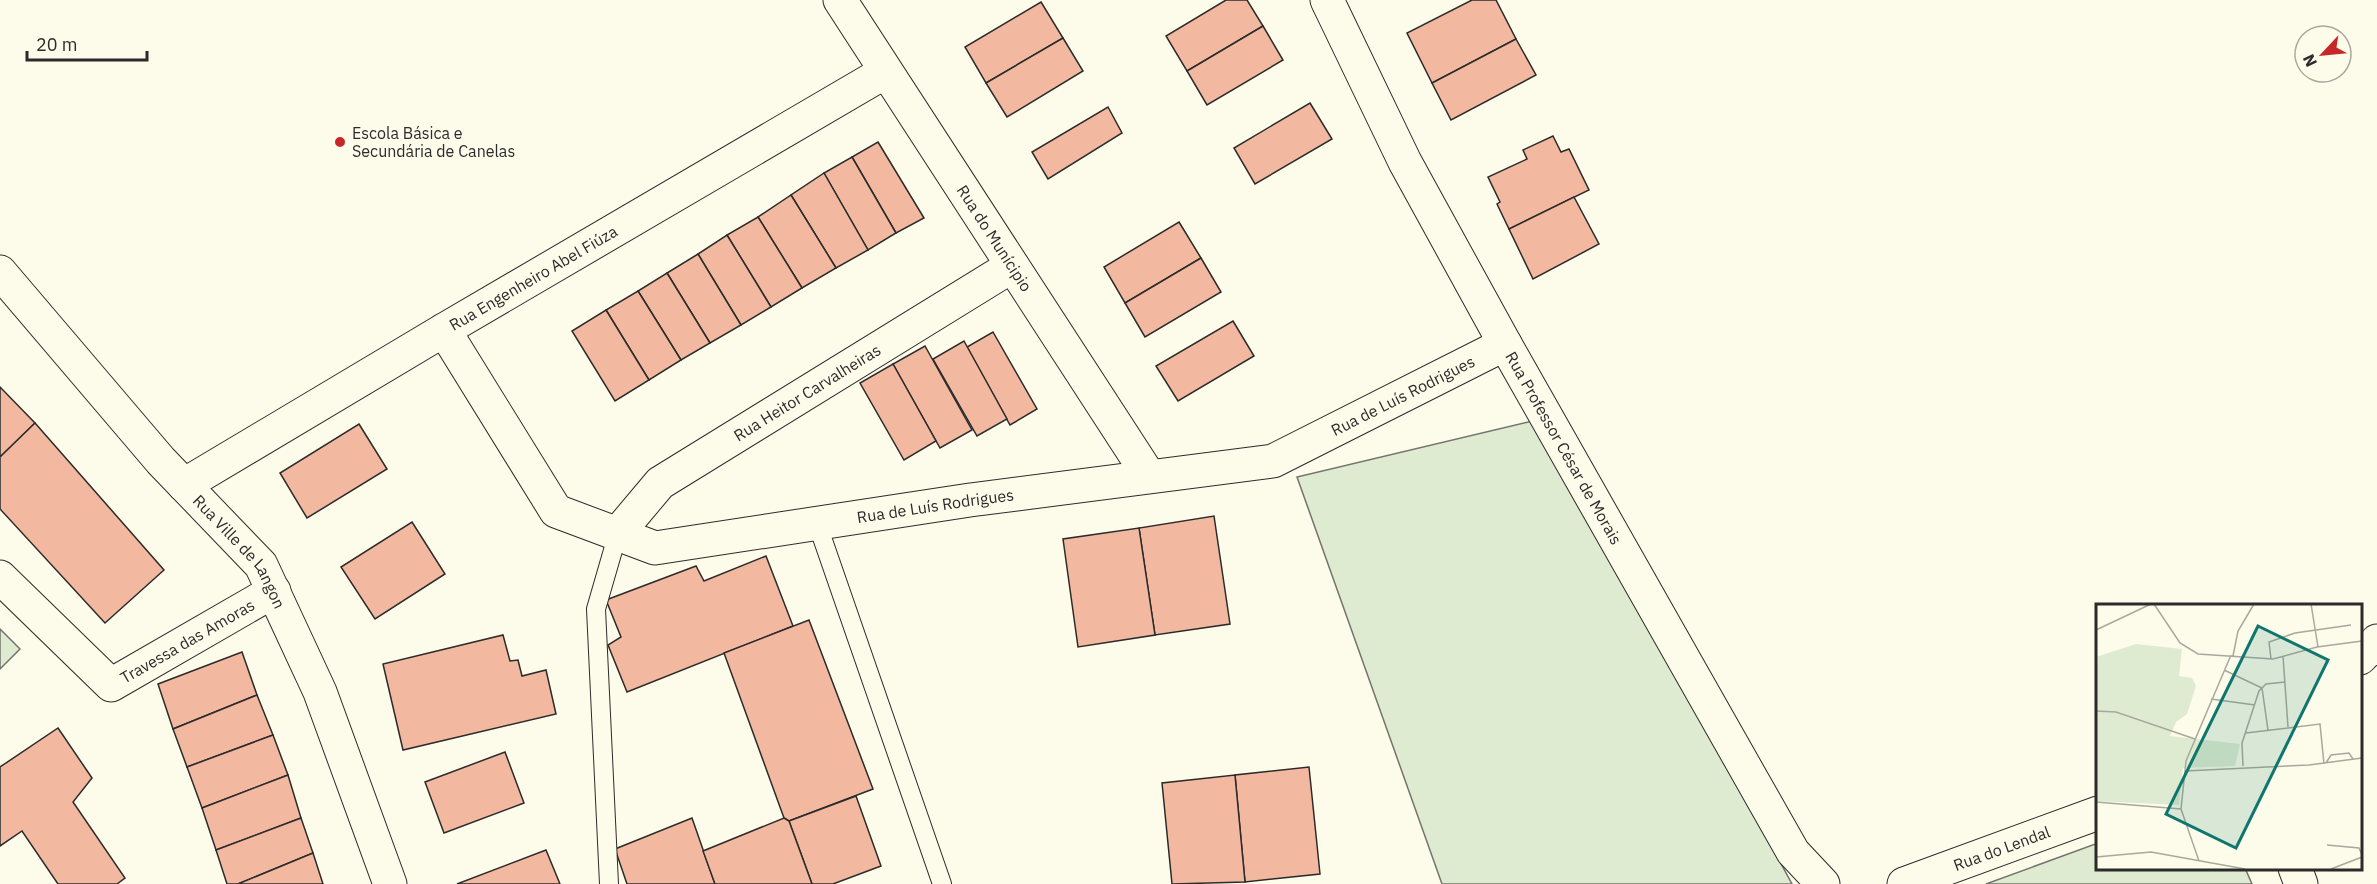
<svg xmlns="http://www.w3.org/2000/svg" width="2377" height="884" viewBox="0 0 2377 884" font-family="'IBM Plex Sans',sans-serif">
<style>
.green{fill:#deebd1;stroke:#74746e;stroke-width:1.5}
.building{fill:#f2b8a0;stroke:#2b2b2b;stroke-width:1.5}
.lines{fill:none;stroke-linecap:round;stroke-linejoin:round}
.lane-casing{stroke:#2b2b2b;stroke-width:20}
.street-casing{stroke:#2b2b2b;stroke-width:35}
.lane{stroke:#fdfbea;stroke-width:18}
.street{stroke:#fdfbea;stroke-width:33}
.poi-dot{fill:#c62828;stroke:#fdfbea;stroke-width:2}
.labels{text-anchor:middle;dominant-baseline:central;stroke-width:4.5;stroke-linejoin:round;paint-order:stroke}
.poi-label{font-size:16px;fill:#2b2b2b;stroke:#fdfbea;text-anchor:start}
.street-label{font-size:16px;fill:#2b2b2b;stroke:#fdfbea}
.inset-road{fill:none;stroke:#a9a89e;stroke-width:1.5}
.view{fill:#0f766e;fill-opacity:0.15;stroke:#0f766e;stroke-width:3}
.inset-edge{fill:none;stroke:#2b2b2b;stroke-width:3}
</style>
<rect width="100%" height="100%" fill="#fdfbea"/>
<g class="green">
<path d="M 1541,419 L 1792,884 L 1442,884 L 1297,477 Z"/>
<path d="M 0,629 L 20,649 L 0,669 Z"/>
<path d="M 2098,843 L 2098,868 L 2245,868 L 2252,884 L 1986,884 Z"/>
</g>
<g class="building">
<path d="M 1226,0 L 1247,0 L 1263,26 L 1187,71 L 1166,36 Z"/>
<path d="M 1472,0 L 1496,0 L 1516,39 L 1432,83 L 1407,33 Z"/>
<path d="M 1041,2 L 1063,38 L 986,83 L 965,47 Z"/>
<path d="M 1263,26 L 1283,60 L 1207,105 L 1187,71 Z"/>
<path d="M 1063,38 L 1083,71 L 1007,117 L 986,83 Z"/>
<path d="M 1516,39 L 1536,75 L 1451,120 L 1432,83 Z"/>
<path d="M 1310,103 L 1332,139 L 1255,184 L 1234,148 Z"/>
<path d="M 1108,107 L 1122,133 L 1048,179 L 1032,152 Z"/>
<path d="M 1553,136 L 1561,152 L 1569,149 L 1589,190 L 1509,229 L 1497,204 L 1500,202 L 1488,177 L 1527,159 L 1523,150 Z"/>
<path d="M 878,142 L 924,218 L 896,233 L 852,157 Z"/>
<path d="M 852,157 L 896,233 L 868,250 L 824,173 Z"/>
<path d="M 824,173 L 868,250 L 836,268 L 791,195 Z"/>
<path d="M 791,195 L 836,268 L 802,288 L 758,217 Z"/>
<path d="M 1574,197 L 1599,244 L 1533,279 L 1509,229 Z"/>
<path d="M 758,217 L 802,288 L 771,307 L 727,235 Z"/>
<path d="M 1179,222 L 1201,258 L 1125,303 L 1104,267 Z"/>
<path d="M 727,235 L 771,307 L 741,325 L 698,254 Z"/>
<path d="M 698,254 L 741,325 L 710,343 L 667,273 Z"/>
<path d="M 1201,258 L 1221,292 L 1145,337 L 1125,303 Z"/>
<path d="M 667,273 L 710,343 L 681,360 L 638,291 Z"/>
<path d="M 638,291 L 681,360 L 649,380 L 606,310 Z"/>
<path d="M 606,310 L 649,380 L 615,401 L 572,331 Z"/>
<path d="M 1233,321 L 1254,356 L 1178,401 L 1156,366 Z"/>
<path d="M 993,332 L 1037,409 L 1010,425 L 967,347 Z"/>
<path d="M 964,341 L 1007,419 L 977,436 L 933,359 Z"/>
<path d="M 925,346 L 972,430 L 940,448 L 893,364 Z"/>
<path d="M 893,364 L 936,441 L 904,460 L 860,383 Z"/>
<path d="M 0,387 L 35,423 L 0,457 Z"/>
<path d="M 35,423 L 164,570 L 105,623 L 0,509 L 0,457 Z"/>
<path d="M 359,424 L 387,469 L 307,518 L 280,473 Z"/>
<path d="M 1214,516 L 1230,624 L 1155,635 L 1139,528 Z"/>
<path d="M 412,522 L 445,574 L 375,619 L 341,567 Z"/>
<path d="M 1139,528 L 1155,635 L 1078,647 L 1063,539 Z"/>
<path d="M 766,556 L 793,626 L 627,692 L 608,645 L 621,637 L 606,600 L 696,566 L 704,581 Z"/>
<path d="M 809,620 L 873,789 L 789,821 L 784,818 L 724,653 Z"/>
<path d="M 503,635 L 510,661 L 518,660 L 522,676 L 546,670 L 556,714 L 403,750 L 383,664 Z"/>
<path d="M 242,652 L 257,695 L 173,729 L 158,684 Z"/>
<path d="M 257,695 L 273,735 L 187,767 L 173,729 Z"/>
<path d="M 58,728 L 92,778 L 73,802 L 125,878 L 117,884 L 58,884 L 22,831 L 0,846 L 0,767 Z"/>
<path d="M 273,735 L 288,775 L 202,808 L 187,767 Z"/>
<path d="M 505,752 L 524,803 L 444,833 L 425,782 Z"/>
<path d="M 1309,767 L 1320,874 L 1245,882 L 1235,775 Z"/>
<path d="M 288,775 L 301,818 L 216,850 L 202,808 Z"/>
<path d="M 1235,775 L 1245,882 L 1172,884 L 1162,783 Z"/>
<path d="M 856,796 L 881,866 L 833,884 L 812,884 L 789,821 Z"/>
<path d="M 301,818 L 313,853 L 238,884 L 227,884 L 216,850 Z"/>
<path d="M 692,818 L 715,884 L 627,884 L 615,849 Z"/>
<path d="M 784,818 L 789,821 L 812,884 L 715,884 L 703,851 Z"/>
<path d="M 546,850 L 560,884 L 457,884 Z"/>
<path d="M 313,853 L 323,884 L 238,884 Z"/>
</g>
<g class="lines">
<g class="lane-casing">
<g id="lane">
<path d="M 817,523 L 942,884"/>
<path d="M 609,884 L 596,609 L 618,533"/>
</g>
</g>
<g class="street-casing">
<g id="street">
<path id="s1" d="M 840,0 L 1149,476"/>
<path id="s2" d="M 1327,0 L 1405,162 L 1505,344 L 1793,852 L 1823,884"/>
<path id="s3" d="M 0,272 L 161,461 L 261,565 L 320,692 L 390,884"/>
<path id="s4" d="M 444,330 L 556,511 L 655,548 L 970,500 L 1273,461 L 1505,344"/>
<path id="s5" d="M 184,485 L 444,330 L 885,72"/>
<path id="s6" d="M 618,533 L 660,483 L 1012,266"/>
<path id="s7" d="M 0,577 L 111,685 L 274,591"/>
<path d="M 2360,658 L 2377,641"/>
<path d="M 2295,868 L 2301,884"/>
<path id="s8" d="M 1904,884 L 2098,813"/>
</g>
</g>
<use href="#lane" class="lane"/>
<use href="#street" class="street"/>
</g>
<circle class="poi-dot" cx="340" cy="142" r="6"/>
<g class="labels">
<g class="poi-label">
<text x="352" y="133">Escola Básica e<tspan x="352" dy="18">Secundária de Canelas</tspan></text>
</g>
<g class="street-label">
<text stroke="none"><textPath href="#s1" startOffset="284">Rua do Munícipio</textPath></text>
<text stroke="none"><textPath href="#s5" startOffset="406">Rua Engenheiro Abel Fiúza</textPath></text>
<text stroke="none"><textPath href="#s6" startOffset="238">Rua Heitor Carvalheiras</textPath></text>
<text stroke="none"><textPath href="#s4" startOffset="1088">Rua de Luís Rodrigues</textPath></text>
<text stroke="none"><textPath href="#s2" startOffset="507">Rua Professor César de Morais</textPath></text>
<text stroke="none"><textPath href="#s4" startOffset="602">Rua de Luís Rodrigues</textPath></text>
<text stroke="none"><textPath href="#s3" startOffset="369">Rua Ville de Langon</textPath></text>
<text stroke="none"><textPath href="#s7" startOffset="243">Travessa das Amoras</textPath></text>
<text stroke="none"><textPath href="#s8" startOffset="104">Rua do Lendal</textPath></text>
</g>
</g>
<g transform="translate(2096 604)">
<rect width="266" height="266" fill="#fdfbea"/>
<path d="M 40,40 L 86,45 L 83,72 L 96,74 L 100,82 L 91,110 L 80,118 L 74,132 L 144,140 L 139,162 L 87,164 L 83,201 L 0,197 L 0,53 Z" fill="#deebd1"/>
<path class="inset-road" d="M 58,0 L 84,39 L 102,50 L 177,55 L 221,43 L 266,37M 215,0 L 222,43M 0,26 L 55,0M 137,52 L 142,27 L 158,0M 187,52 L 192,123M 175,55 L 173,38 L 199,29 L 255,21M 128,66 L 166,84 L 172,126M 115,95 L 159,101M 0,107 L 20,108 L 99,135M 150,129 L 224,120 L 228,160M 230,159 L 235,151 L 253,149 L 257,155M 147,162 L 146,139 L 163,87 L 170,80 L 189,78M 89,167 L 213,161 L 266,154M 0,198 L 85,205M 231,241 L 263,244 L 266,251M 0,253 L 55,248 L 149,265M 103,257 L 85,205 L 90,157 L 135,51M 235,265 L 266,253"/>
<path class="view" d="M 162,22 L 232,56 L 140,244 L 70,210 Z"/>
<rect width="266" height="266" class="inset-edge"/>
</g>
<g transform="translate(2323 54) rotate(244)"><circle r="28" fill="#fdfbea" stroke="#a9a89e" stroke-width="1.5"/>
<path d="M0-4.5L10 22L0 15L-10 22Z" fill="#c62828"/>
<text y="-9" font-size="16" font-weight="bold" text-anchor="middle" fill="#2b2b2b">N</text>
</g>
<path d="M27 51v9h120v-9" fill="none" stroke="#2b2b2b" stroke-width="3"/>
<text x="36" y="51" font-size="18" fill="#2b2b2b" stroke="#fdfbea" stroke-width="4.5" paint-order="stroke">20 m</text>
</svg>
